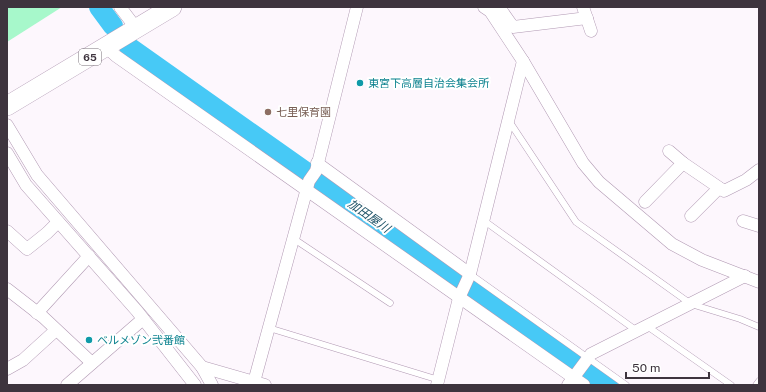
<svg xmlns="http://www.w3.org/2000/svg" width="766" height="392" viewBox="0 0 766 392" font-family="'Public Sans','Noto Sans JP',sans-serif">
<style>
.green{fill:#a7f8cb}
.lines{fill:none;stroke-linecap:round;stroke-linejoin:round}
.river{stroke:#47c9f6;stroke-width:20}
.service-casing{stroke:#b199b3;stroke-width:7}
.minor-casing{stroke:#b199b3;stroke-width:13}
.primary-casing{stroke:#b199b3;stroke-width:20}
.service{stroke:#fff;stroke-width:6}
.minor{stroke:#fff;stroke-width:12}
.primary{stroke:#fff;stroke-width:19}
.culture-dot{fill:#0f9aa8;stroke:#fff;stroke-width:1.5}
.education-dot{fill:#8d6e63;stroke:#fff;stroke-width:1.5}
.labels{text-anchor:middle;dominant-baseline:central;stroke-width:4;stroke-linejoin:round;paint-order:stroke}
.shield{fill:#fff;stroke:#787178;stroke-width:1}
.shield-label{font-size:10px;font-weight:bold;fill:#3e343e}
.culture-label{font-size:11px;fill:#0d838f;stroke:#fff;text-anchor:start}
.education-label{font-size:11px;fill:#785e54;stroke:#fff;text-anchor:start}
.water-label{font-size:12px;font-style:italic;fill:#205468;stroke:#fff}
</style>
<rect width="100%" height="100%" fill="#fdf7fd"/>
<path class="green" d="M 7,7 L 62,7 L 7,42 Z"/>
<g class="lines">
<g class="river">
<path d="M 99,7 L 113,26"/>
<path d="M 129,47 L 608,385"/>
</g>
<g class="service-casing">
<g id="service">
<path d="M 509,121 L 576,222 L 691,304 L 740,319 L 759,327"/>
<path d="M 483,220 L 637,331"/>
<path d="M 294,239 L 390,303"/>
<path d="M 470,274 L 626,385"/>
<path d="M 647,326 L 731,385"/>
<path d="M 269,328 L 439,380"/>
<path d="M 756,385 L 759,381"/>
</g>
</g>
<g class="minor-casing">
<g id="minor">
<path d="M 120,7 L 136,28"/>
<path d="M 484,7 L 490,11 L 523,61 L 583,163 L 599,182 L 672,244 L 702,260 L 759,282"/>
<path d="M 499,7 L 513,27 L 587,18"/>
<path d="M 583,7 L 591,31"/>
<path d="M 106,47 L 116,56 L 584,385"/>
<path d="M 7,125 L 37,175 L 202,367 L 212,385"/>
<path d="M 669,151 L 683,163 L 724,191 L 746,180 L 759,170"/>
<path d="M 7,153 L 26,185 L 137,311 L 195,385"/>
<path d="M 317,163 L 470,274"/>
<path d="M 645,202 L 683,163"/>
<path d="M 691,216 L 719,188"/>
<path d="M 743,221 L 759,226"/>
<path d="M 7,231 L 27,249 L 47,233 L 58,222"/>
<path d="M 7,289 L 43,317 L 92,363"/>
<path d="M 37,313 L 89,256"/>
<path d="M 202,367 L 265,385"/>
<path d="M 7,369 L 23,360 L 56,330"/>
<path d="M 254,382 L 309,181 L 316,171 L 357,7"/>
<path d="M 67,385 L 143,319"/>
<path d="M 437,385 L 459,298 L 470,274 L 523,61"/>
<path d="M 568,385 L 591,354 L 745,276"/>
</g>
</g>
<g class="primary-casing">
<path id="primary" d="M 7,106 L 172,7"/>
</g>
<use href="#service" class="service"/>
<use href="#minor" class="minor"/>
<use href="#primary" class="primary"/>
</g>
<g class="culture-dot">
<circle cx="360" cy="83" r="4"/>
<circle cx="89" cy="340" r="4"/>
</g>
<circle class="education-dot" cx="268" cy="112" r="4"/>
<g class="labels">
<rect class="shield" x="79" y="49" width="22" height="16" rx="3"/>
<g class="shield-label">
<text x="90" y="57">65</text>
</g>
<g class="culture-label">
<text x="368" y="83">東宮下高層自治会集会所</text>
<text x="97" y="340">ベルメゾン弐番館</text>
</g>
<g class="education-label">
<text x="276" y="112">七里保育園</text>
</g>
<g class="water-label">
<text transform="translate(369 216) rotate(35)">加田屋川</text>
</g>
</g>
<rect width="766" height="392" fill="none" stroke="#3e343e" stroke-width="16"/>
<path d="M626 372v6h83v-6" fill="none" stroke="#3e343e" stroke-width="2"/>
<text x="632" y="372" font-size="12" fill="#3e343e" stroke="#ffffff" stroke-width="3" paint-order="stroke">50 m</text>
</svg>
